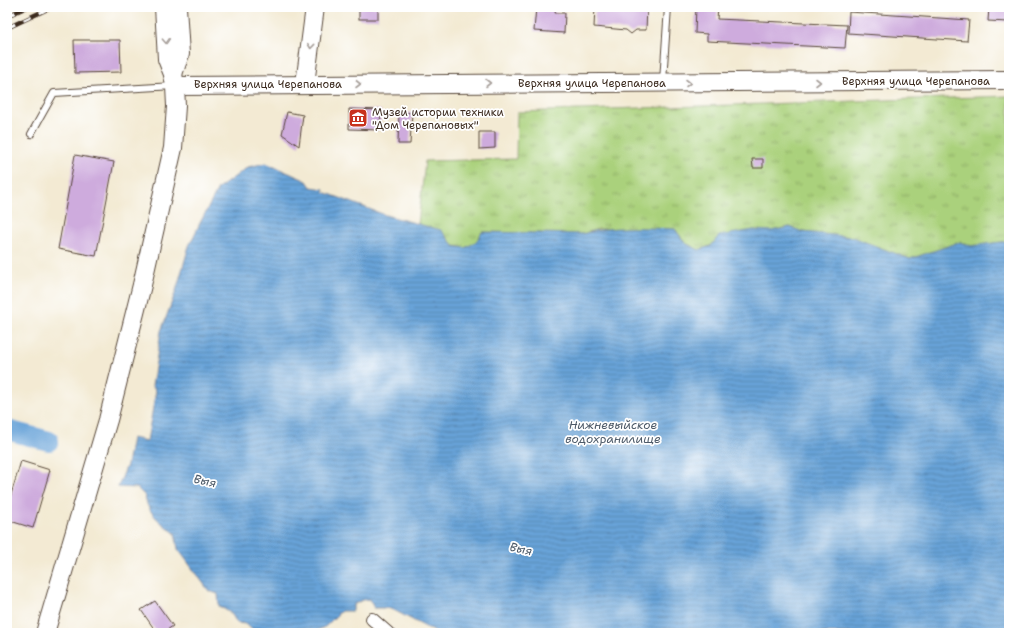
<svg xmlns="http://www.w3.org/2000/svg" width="1016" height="640" viewBox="0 0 1016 640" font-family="'Shantell Sans',sans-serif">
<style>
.grass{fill:url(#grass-tufts);stroke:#727e4d}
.water{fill:url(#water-rules);stroke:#51667b}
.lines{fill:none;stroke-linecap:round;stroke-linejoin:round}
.river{stroke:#67a3d8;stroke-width:20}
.building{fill:#ceabdd}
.lane-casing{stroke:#574739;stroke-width:8}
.street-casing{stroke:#574739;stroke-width:14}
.primary-casing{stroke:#574739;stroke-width:20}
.lane{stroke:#fff;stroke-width:6}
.street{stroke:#fff;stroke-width:12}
.primary{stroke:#fff;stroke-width:18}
.rail-casing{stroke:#3b2a1e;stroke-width:4.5}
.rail{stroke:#fff;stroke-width:3;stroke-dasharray:9;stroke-linecap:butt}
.oneway{stroke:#a79f9a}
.labels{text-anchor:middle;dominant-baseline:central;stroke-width:3.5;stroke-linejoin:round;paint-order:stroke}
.street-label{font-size:11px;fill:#3b2a1e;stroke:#fff}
.poi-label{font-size:11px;fill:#3b2a1e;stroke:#fff;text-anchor:start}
.water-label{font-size:12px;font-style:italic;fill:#4d5a68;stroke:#fff}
</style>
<defs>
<pattern id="grass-tufts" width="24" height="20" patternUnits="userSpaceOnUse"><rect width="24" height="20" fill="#aad17c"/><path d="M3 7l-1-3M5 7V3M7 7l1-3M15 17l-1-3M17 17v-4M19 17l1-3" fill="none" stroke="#8caa65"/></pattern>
<pattern id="water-rules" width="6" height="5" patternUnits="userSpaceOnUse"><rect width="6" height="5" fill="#67a3d8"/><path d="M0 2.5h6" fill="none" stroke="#5685af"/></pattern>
</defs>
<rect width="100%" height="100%" fill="#fff"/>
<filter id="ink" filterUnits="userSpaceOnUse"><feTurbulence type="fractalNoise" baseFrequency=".025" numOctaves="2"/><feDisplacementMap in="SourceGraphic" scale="8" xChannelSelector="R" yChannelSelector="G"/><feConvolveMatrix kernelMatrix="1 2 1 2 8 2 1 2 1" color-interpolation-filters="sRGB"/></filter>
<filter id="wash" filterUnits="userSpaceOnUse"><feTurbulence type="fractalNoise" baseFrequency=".012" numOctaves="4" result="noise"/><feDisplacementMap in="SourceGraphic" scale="16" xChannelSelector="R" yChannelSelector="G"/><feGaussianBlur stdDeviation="0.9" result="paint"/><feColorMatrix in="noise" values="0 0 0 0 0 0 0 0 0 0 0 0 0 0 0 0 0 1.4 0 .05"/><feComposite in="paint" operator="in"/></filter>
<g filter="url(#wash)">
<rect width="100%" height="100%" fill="#f3ead3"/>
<path class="grass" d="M 1009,96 L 1009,241 L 971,246 L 960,242 L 910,259 L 852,237 L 803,232 L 790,227 L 771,231 L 753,230 L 699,250 L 685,243 L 675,229 L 598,229 L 582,234 L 482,232 L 476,242 L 465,248 L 454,246 L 441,230 L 418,225 L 425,161 L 516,159 L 517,112 Z"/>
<path class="water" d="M 266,163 L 307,181 L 311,187 L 324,189 L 324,192 L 385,215 L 441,230 L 454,246 L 465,248 L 476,242 L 482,232 L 582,234 C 613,225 643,228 675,229 L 685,243 L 699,250 L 711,246 L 719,236 L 753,230 L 771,231 L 790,227 L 803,232 L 852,237 L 910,259 L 960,242 L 971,246 L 1009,241 L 1009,633 L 437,633 L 390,608 L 374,608 L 369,599 L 362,600 L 353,605 L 353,611 L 341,611 L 326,626 L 313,633 L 256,633 L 246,624 L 237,623 L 231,613 L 219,606 L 218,594 L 209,591 L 178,549 L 175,533 C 162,524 147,513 145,496 L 137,488 L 118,487 L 127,465 L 132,438 L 147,441 L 156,391 L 152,386 L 161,331 L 176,291 L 189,246 L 200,223 L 218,189 L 248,167 Z"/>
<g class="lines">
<path class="river" d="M 7,430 L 49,441"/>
</g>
<g id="blocks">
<g class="building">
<rect x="359" y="7" width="19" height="12"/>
<path d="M 536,7 L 556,7 L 555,13 L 565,13 L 564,33 L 534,31 Z"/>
<path d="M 595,7 L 647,7 L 646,30 L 636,30 L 631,34 L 626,30 L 594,27 Z"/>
<path d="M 696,7 L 718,7 L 717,19 L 847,25 L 845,48 L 707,41 L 707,34 L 695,33 Z"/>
<path d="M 989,7 L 1009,7 L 1009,22 L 988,21 Z"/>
<path d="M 849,12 L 969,20 L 967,41 L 848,33 Z"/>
<path d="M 74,40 L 120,40 L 121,72 L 75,73 Z"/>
<path d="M 349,109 L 381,110 L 380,130 L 349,129 Z"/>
<path d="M 287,112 L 303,115 L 299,146 L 282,134 Z"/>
<path d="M 399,112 L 412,113 L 410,144 L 398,144 Z"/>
<path d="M 479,132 L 495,132 L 495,148 L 479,149 Z"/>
<path d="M 75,155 L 114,162 L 96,256 L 58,249 Z"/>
<path d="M 752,159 L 763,159 L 763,168 L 753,168 Z"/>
<path d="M 21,461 L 50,470 L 33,528 L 7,520 L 7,508 Z"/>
<path d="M 155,601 L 173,626 L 162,633 L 157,633 L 141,610 Z"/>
</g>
</g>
</g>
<g filter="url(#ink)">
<use href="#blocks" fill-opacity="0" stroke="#574739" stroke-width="1"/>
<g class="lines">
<g class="lane-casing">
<g id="lane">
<path d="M 663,81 L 668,7"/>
<path d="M 31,134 L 54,93 L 174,86"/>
</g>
</g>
<g class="street-casing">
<path id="street" d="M 372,619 L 388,633"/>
</g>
<g class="primary-casing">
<g id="primary">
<path d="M 173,74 L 180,54 L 177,7"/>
<path d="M 305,84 L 315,7"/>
<path d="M 175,86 L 1009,80"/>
<path d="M 45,633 L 108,420 L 142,285 L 173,148 L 176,106 L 175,86 L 173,74 L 167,59 L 164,7"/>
</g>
</g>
<use href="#lane" class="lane"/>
<use href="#street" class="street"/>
<use href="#primary" class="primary"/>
<g class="rail-casing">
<g id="rail">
<path d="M 7,16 L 27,7"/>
<path d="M 7,28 L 52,7"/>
</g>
</g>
<use href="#rail" class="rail"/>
</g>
<defs><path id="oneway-chevron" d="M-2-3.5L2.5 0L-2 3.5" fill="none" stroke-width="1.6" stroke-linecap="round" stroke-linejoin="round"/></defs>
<g class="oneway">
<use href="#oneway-chevron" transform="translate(166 41) rotate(87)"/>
<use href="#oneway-chevron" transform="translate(311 46) rotate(96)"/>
<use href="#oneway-chevron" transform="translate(818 82)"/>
<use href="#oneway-chevron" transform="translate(488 83)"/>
<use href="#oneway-chevron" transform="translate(688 83)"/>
<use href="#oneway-chevron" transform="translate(358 84)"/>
</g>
</g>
<defs>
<g id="museum-square" transform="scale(1)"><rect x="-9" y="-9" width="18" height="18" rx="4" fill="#c8321e" stroke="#fff"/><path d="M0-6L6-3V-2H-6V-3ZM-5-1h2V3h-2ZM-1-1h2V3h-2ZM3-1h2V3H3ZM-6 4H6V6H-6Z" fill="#fff"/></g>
</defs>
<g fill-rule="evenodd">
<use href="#museum-square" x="358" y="118"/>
</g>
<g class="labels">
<g class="street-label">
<text x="916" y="81">Верхняя улица Черепанова</text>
<text x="592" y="83">Верхняя улица Черепанова</text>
<text x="268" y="84">Верхняя улица Черепанова</text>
</g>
<g class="poi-label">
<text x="372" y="112">Музей истории техники<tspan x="372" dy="13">"Дом Черепановых"</tspan></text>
</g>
<g class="water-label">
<text x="613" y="425">Нижневыйское<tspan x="613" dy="14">водохранилище</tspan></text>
<text transform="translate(205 481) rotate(12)">Выя</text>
<text transform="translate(521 549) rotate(12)">Выя</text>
</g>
</g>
<rect width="1016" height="640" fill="none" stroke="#fff" stroke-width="24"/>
</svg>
